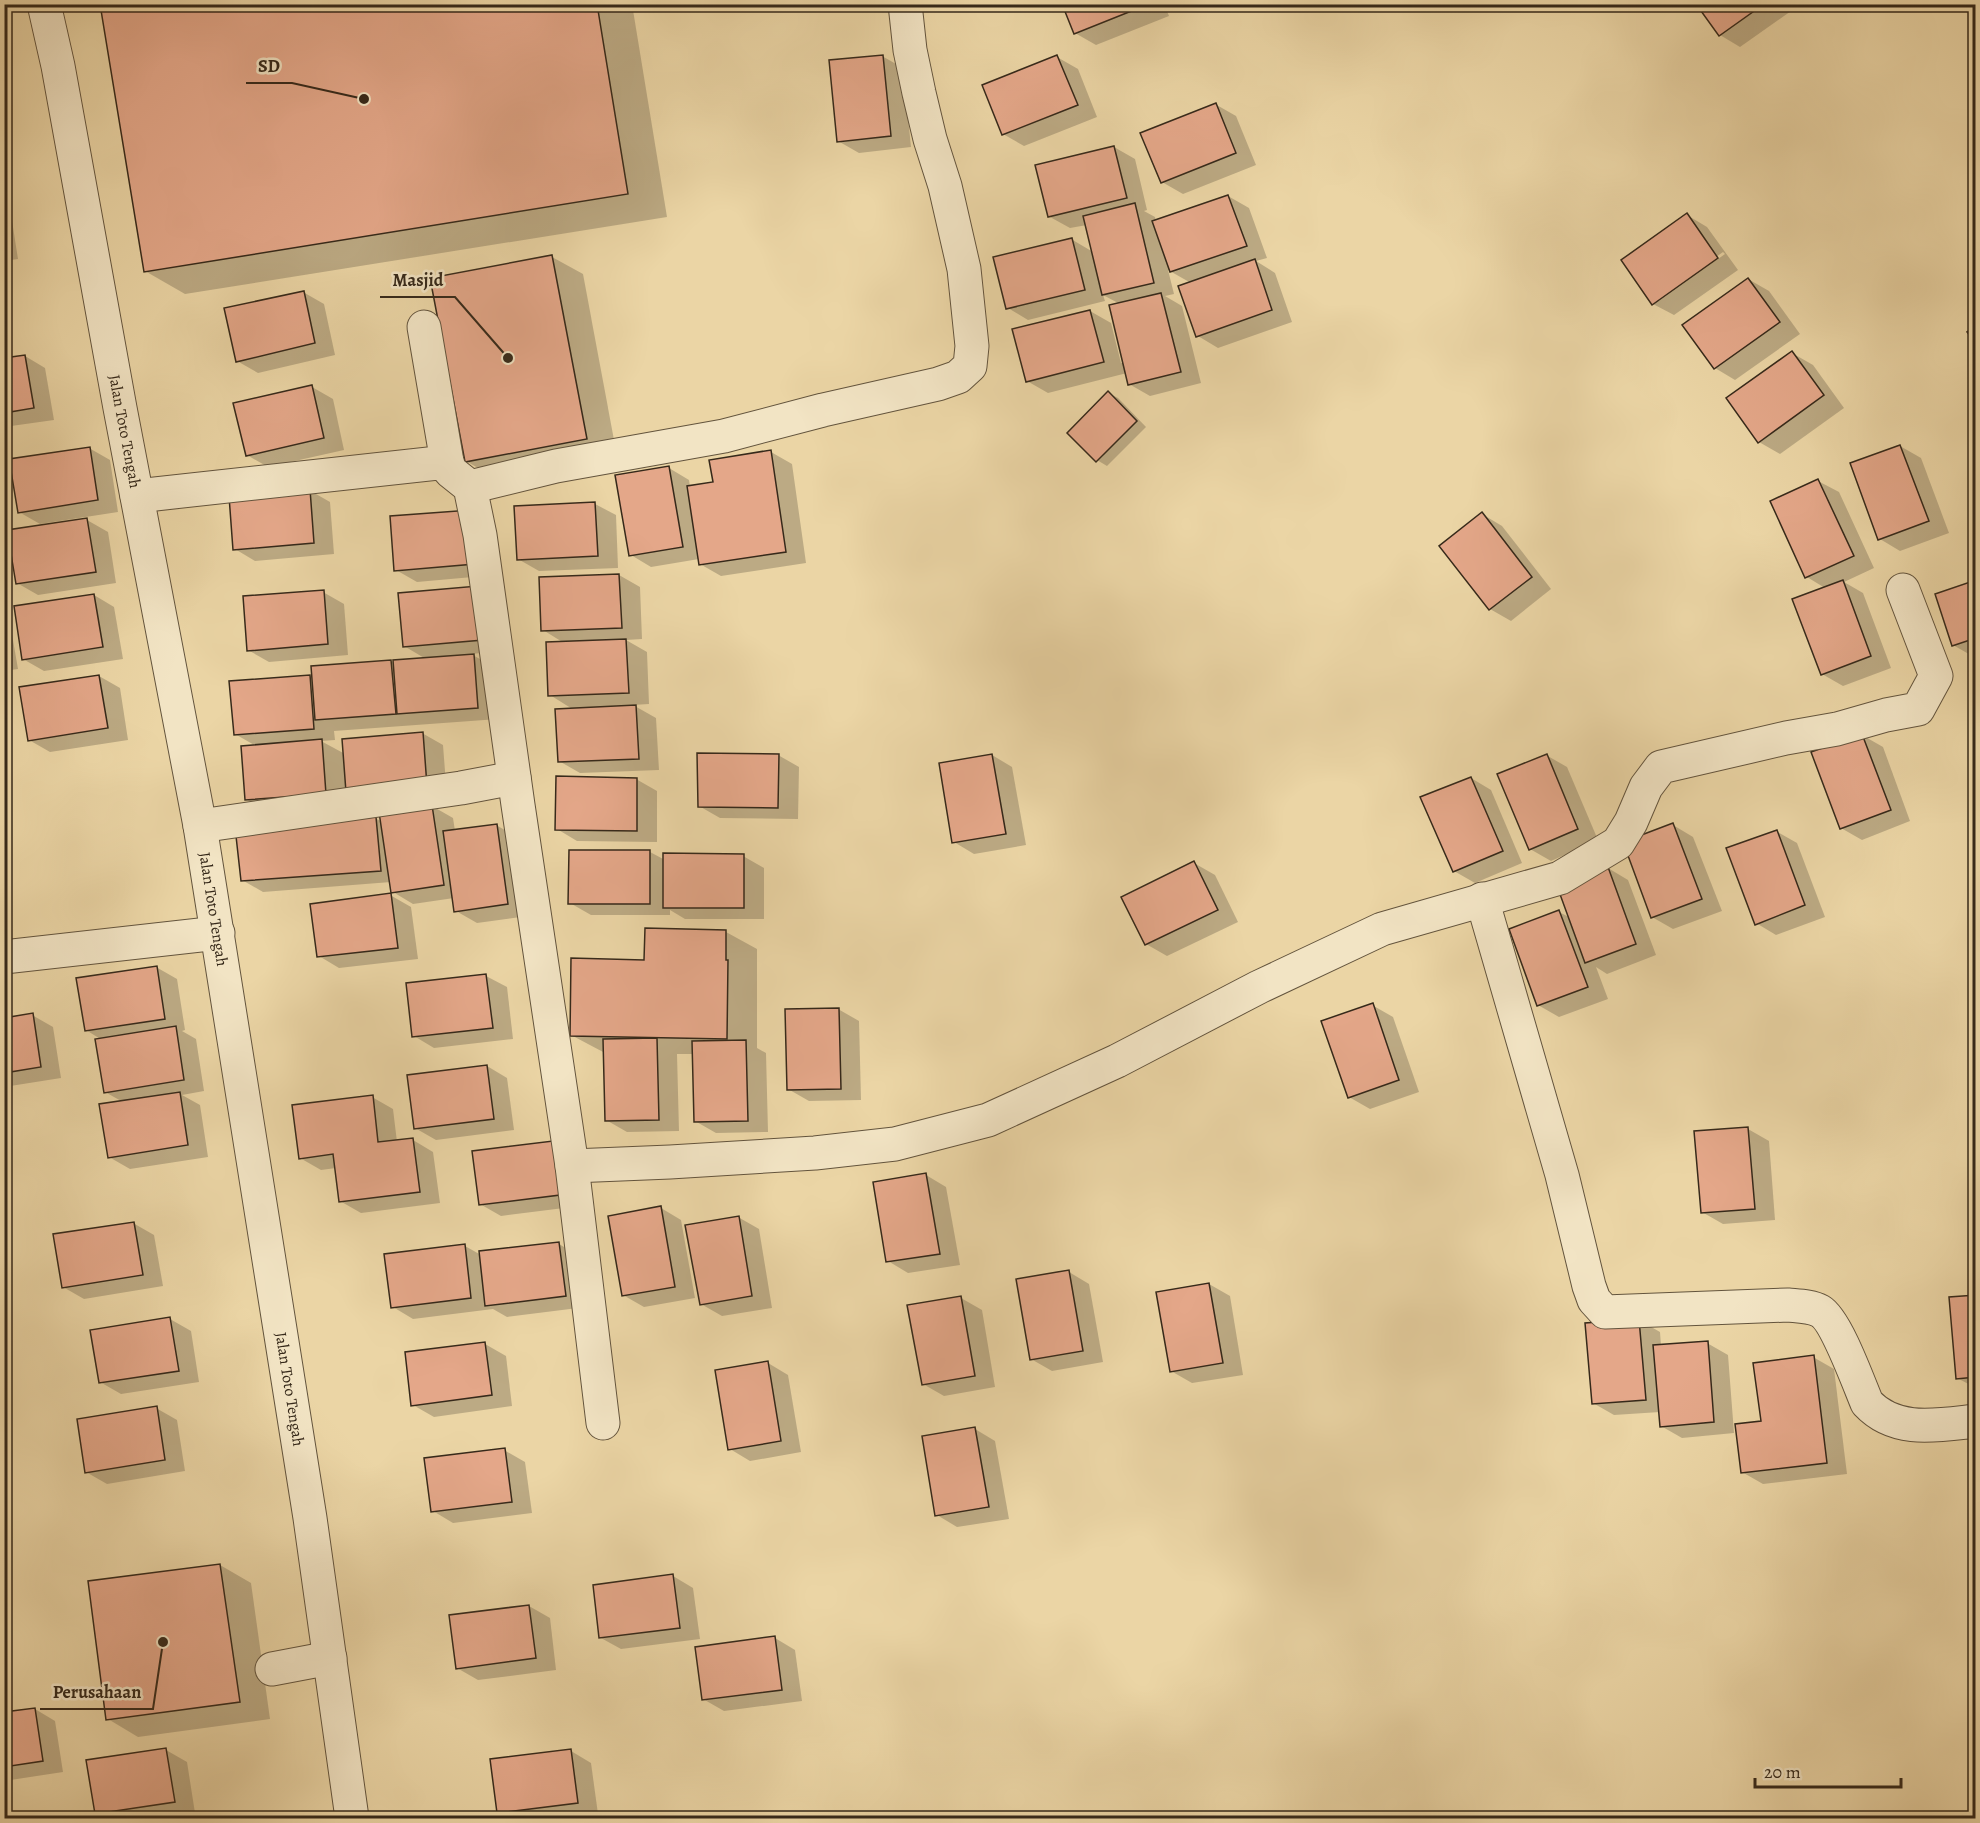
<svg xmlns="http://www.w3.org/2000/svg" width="1980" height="1823" viewBox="0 0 1980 1823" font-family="Alegreya,serif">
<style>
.shadow{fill:#0003;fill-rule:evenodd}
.building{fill:#e4a789;stroke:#36291a;stroke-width:1.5}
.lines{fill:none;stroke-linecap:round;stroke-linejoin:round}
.minor-casing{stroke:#63543d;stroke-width:35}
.minor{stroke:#f2e4c4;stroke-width:33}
.labels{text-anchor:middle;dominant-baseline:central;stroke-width:5;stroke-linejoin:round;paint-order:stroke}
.street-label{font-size:16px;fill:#36291a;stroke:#f2e4c4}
.leader{fill:none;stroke:#36291a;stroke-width:2}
.callout-dot{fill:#36291a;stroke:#f2e4c4;stroke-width:2}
.callout-label{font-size:18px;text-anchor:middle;font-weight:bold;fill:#36291a;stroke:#f2e4c4;stroke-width:5;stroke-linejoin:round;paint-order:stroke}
</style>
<rect width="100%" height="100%" fill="#ebd5a5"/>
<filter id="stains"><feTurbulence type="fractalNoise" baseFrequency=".00333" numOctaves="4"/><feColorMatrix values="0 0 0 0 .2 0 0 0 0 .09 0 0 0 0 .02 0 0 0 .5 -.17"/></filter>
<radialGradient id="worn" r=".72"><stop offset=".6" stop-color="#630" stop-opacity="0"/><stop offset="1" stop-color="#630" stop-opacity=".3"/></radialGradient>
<g class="shadow">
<path d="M 101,4 L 632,4 L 667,217 L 185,294 L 145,271 Z"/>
<path d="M 1064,4 L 1164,4 L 1169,16 L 1096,45 L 1075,33 Z"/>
<path d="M 1697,4 L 1801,4 L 1740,47 L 1720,35 Z"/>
<path d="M 882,56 L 903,68 L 911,147 L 859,153 L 838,141 Z"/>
<path d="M 1057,57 L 1078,69 L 1097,117 L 1024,146 L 1003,134 Z"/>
<path d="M 1215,104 L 1236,116 L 1256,165 L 1183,194 L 1162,182 Z"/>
<path d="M 1114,147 L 1135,159 L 1147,210 L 1144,211 L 1155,217 L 1156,221 L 1228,196 L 1249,208 L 1267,258 L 1256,261 L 1275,273 L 1292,322 L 1218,348 L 1198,336 L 1191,283 L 1168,270 L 1174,294 L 1165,296 L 1182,306 L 1201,383 L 1150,396 L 1129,384 L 1127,373 L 1048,393 L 1027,381 L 1090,311 L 1111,323 L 1121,363 L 1124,363 L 1120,304 L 1103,295 L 1105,301 L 1028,320 L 1008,308 L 1071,239 L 1093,252 L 1087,225 L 1070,228 L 1050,217 Z"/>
<path d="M 4,205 L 10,208 L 18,259 L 4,261 Z"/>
<path d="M 1687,215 L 1707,227 L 1738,270 L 1674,315 L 1653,304 ZM 1723,252 L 1725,254 L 1659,301 L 1659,298 Z"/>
<path d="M 552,257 L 583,274 L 617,456 L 497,479 L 466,461 Z"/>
<path d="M 1748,279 L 1769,291 L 1800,334 L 1735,380 L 1715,368 Z"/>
<path d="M 303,292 L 324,304 L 335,355 L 258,373 L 237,361 Z"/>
<path d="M 4,312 L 8,337 L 4,338 Z"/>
<path d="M 1792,353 L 1813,365 L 1844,408 L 1780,454 L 1759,442 Z"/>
<path d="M 25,356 L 45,368 L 54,420 L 4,427 L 4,359 Z"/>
<path d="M 312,387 L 333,399 L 344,450 L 268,467 L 247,455 Z"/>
<path d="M 1108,393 L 1118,398 L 1146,427 L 1107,466 L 1097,460 Z"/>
<path d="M 1900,446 L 1921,458 L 1949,533 L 1900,551 L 1880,539 Z"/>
<path d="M 89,448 L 110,460 L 118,512 L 40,524 L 19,512 Z"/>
<path d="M 771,452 L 792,464 L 806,563 L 721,576 L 700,564 L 699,559 L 651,567 L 631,555 L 669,468 L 689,480 L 690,487 L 715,483 Z"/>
<path d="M 1818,481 L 1839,492 L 1874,568 L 1844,582 L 1863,593 L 1891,668 L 1843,686 L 1822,674 L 1825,588 L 1807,577 L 1772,502 Z"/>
<path d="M 309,490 L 330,502 L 334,554 L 255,561 L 235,549 Z"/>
<path d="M 595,504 L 616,515 L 618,568 L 539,571 L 518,559 Z"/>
<path d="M 470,511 L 495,575 L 417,582 L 396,570 Z"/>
<path d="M 1482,514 L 1502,526 L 1551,589 L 1511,621 L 1490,609 Z"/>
<path d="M 87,520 L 108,532 L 116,583 L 38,595 L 17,583 Z"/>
<path d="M 619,575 L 640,587 L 642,639 L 626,640 L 647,652 L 649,704 L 633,705 L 656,718 L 659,770 L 580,773 L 559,761 L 574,710 L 550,695 L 564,643 L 543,630 L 540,578 Z"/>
<path d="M 1976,582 L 1976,656 L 1974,657 L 1953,645 Z"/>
<path d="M 323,592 L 344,604 L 348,655 L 269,662 L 248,650 Z"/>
<path d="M 94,595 L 114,607 L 123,659 L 44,671 L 23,659 Z"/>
<path d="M 399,595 L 504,651 L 471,654 L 494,667 L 498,719 L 334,731 L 335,740 L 321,741 L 345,754 L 422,733 L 443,745 L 447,797 L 267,811 L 246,799 L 256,746 L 235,734 L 231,682 L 313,676 L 312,668 L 426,659 L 404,646 Z"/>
<path d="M 4,614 L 9,617 L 18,669 L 4,671 Z"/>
<path d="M 99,676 L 120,688 L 128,740 L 50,752 L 29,740 Z"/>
<path d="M 1862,735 L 1883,747 L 1910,821 L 1862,840 L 1841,828 Z"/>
<path d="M 778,755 L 799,767 L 798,819 L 720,818 L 699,806 Z"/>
<path d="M 992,755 L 1012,767 L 1026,845 L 974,854 L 954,842 Z"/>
<path d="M 1546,755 L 1567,767 L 1598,840 L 1551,861 L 1530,849 Z"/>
<path d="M 1471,778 L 1491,790 L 1522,863 L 1475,883 L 1454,871 L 1422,798 Z"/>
<path d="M 636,779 L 657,791 L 657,842 L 577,841 L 557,829 Z"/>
<path d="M 432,806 L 453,818 L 455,831 L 496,825 L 517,837 L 528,916 L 477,923 L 456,911 L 454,898 L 413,904 L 393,892 L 391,882 L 263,892 L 242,880 L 375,818 L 382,822 Z"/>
<path d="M 1673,825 L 1693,837 L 1722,911 L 1673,929 L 1652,917 Z"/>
<path d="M 1776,831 L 1797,843 L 1825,917 L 1776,935 L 1756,923 Z"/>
<path d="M 650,852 L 665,860 L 743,856 L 764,868 L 764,919 L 685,919 L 670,910 L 670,915 L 591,915 L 570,903 Z"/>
<path d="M 1194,863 L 1215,875 L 1238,922 L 1167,956 L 1146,944 Z"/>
<path d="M 1608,868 L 1628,880 L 1656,955 L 1607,974 L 1596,967 L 1608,999 L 1559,1017 L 1538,1005 L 1559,912 L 1571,918 Z"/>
<path d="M 390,895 L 411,907 L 418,959 L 339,968 L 319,956 Z"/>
<path d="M 726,932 L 757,949 L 757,1048 L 766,1053 L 768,1132 L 716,1133 L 695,1121 L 694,1054 L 677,1054 L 679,1131 L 627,1132 L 606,1120 L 605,1053 L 571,1035 Z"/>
<path d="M 156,967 L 177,979 L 185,1030 L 182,1031 L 196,1039 L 204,1091 L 182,1095 L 200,1105 L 208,1157 L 130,1169 L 109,1157 L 123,1102 L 105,1092 L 102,1040 L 86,1030 Z"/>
<path d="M 486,976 L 507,987 L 513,1039 L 434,1048 L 414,1036 Z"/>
<path d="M 1372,1005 L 1393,1017 L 1419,1092 L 1370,1109 L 1349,1097 Z"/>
<path d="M 838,1009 L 859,1021 L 861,1100 L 809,1101 L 788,1089 Z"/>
<path d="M 32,1015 L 53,1027 L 61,1078 L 4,1087 L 4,1019 Z"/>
<path d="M 487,1066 L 507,1078 L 514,1130 L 436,1140 L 415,1128 Z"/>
<path d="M 372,1097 L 393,1109 L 397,1142 L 413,1140 L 433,1152 L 440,1203 L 361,1213 L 340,1201 L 336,1168 L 321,1170 L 300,1158 Z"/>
<path d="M 1748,1129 L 1769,1141 L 1775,1220 L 1723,1224 L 1702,1212 Z"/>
<path d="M 552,1142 L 580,1206 L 501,1216 L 480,1204 Z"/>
<path d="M 926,1175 L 946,1187 L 960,1265 L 908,1273 L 888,1261 Z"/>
<path d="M 661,1208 L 681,1220 L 695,1298 L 644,1307 L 623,1295 Z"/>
<path d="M 738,1217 L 759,1229 L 772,1308 L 722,1316 L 701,1304 Z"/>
<path d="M 133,1223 L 154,1235 L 163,1286 L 84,1299 L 63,1287 Z"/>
<path d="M 559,1244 L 579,1256 L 586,1307 L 507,1317 L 493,1309 L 413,1319 L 393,1307 L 465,1246 L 481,1255 Z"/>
<path d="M 1069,1272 L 1089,1284 L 1103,1362 L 1052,1371 L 1031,1359 Z"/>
<path d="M 1209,1284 L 1230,1296 L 1243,1375 L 1192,1383 L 1171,1371 Z"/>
<path d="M 1976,1297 L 1976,1388 L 1957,1378 Z"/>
<path d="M 961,1298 L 982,1310 L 995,1387 L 944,1396 L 923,1384 Z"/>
<path d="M 170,1319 L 191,1331 L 199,1382 L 121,1394 L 100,1382 Z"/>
<path d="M 1639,1320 L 1660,1332 L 1661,1346 L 1707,1343 L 1728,1355 L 1734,1433 L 1682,1438 L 1661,1426 L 1660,1412 L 1614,1415 L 1593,1403 Z"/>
<path d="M 485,1344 L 506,1356 L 512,1406 L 434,1417 L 413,1405 Z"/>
<path d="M 1813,1357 L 1834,1369 L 1847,1474 L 1763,1484 L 1742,1472 L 1763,1422 Z"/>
<path d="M 768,1363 L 788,1375 L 801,1452 L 750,1461 L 730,1449 Z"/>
<path d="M 156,1408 L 177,1420 L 185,1471 L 107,1484 L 86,1472 Z"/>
<path d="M 975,1429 L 995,1441 L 1009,1519 L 957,1527 L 937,1515 Z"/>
<path d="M 504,1450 L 525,1462 L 532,1513 L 453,1523 L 433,1511 Z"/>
<path d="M 220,1565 L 251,1583 L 270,1719 L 138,1737 L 108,1719 Z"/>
<path d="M 673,1576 L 693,1588 L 700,1639 L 621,1649 L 601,1638 Z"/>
<path d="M 529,1606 L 550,1618 L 556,1670 L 478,1680 L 457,1668 Z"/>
<path d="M 775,1638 L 795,1650 L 802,1701 L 724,1711 L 703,1699 Z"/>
<path d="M 35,1709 L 55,1721 L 63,1772 L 4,1781 L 4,1714 Z"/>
<path d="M 166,1750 L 187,1762 L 195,1813 L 158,1818 L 106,1818 L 96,1813 Z"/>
<path d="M 571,1751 L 591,1763 L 598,1814 L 563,1818 L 510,1818 L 498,1812 Z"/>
</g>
<g class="building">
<path d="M 100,4 L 597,4 L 628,194 L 144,272 Z"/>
<path d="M 1062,4 L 1149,4 L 1074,34 Z"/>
<path d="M 1696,4 L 1764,4 L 1719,36 Z"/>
<path d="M 883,55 L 891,136 L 837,142 L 829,60 Z"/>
<path d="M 1057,55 L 1078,105 L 1002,135 L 982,85 Z"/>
<path d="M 1216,103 L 1236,153 L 1161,183 L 1140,133 Z"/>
<path d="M 1114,146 L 1127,198 L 1048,217 L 1035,165 Z"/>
<path d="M 1228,195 L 1247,246 L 1170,272 L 1152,221 Z"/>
<path d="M 1135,203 L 1154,283 L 1102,295 L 1083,216 Z"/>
<path d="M 1687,213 L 1718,258 L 1652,305 L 1621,260 Z"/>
<path d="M 1072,238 L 1085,290 L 1006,309 L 993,257 Z"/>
<path d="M 552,255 L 587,439 L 465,462 L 430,278 Z"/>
<path d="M 1255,259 L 1272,310 L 1196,337 L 1178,286 Z"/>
<path d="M 1748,278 L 1780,322 L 1714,369 L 1682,325 Z"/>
<path d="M 304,291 L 315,343 L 236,362 L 224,308 Z"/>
<path d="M 1161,293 L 1181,372 L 1128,385 L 1109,305 Z"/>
<path d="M 1090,310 L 1104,362 L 1026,382 L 1012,329 Z"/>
<path d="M 1976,325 L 1976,344 L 1967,332 Z"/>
<path d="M 1792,351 L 1824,395 L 1758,443 L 1726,398 Z"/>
<path d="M 25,355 L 34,408 L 4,413 L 4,358 Z"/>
<path d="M 312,385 L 324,438 L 246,456 L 233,403 Z"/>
<path d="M 1108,391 L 1137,421 L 1096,462 L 1067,433 Z"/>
<path d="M 1900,445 L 1929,521 L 1878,540 L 1850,463 Z"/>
<path d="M 90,447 L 98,500 L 18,513 L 9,459 Z"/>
<path d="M 771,450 L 786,552 L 699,565 L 687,486 L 713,482 L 709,460 Z"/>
<path d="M 669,466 L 683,547 L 629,556 L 615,475 Z"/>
<path d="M 1818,479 L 1854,556 L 1805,578 L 1770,501 Z"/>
<path d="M 310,489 L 314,543 L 233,550 L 229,496 Z"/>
<path d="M 595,502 L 598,556 L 517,560 L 514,506 Z"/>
<path d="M 471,510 L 475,564 L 394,571 L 390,516 Z"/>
<path d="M 1482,512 L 1532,577 L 1489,610 L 1439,546 Z"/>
<path d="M 87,518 L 96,572 L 16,584 L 7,530 Z"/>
<path d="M 619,574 L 622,628 L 541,631 L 539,577 Z"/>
<path d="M 1843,580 L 1871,656 L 1821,675 L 1792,599 Z"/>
<path d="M 1976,580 L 1976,638 L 1952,646 L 1935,594 Z"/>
<path d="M 478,586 L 483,640 L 403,647 L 398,593 Z"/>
<path d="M 324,590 L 328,644 L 247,651 L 243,596 Z"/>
<path d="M 94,594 L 103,647 L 22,660 L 14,606 Z"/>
<path d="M 626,639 L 629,693 L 548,696 L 546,642 Z"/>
<path d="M 474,654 L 478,708 L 397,714 L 393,660 Z"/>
<path d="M 391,660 L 396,714 L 315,720 L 311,666 Z"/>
<path d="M 99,675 L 108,728 L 28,741 L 19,687 Z"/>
<path d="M 310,675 L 314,729 L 234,735 L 229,681 Z"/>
<path d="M 636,705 L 639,759 L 558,762 L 555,709 Z"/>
<path d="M 423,732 L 427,786 L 346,792 L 342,739 Z"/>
<path d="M 1862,734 L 1891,810 L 1840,829 L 1811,752 Z"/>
<path d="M 322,739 L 326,794 L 245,800 L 241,746 Z"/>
<path d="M 697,753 L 779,754 L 778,808 L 698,807 Z"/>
<path d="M 992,754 L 1006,834 L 952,843 L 939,763 Z"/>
<path d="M 1547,754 L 1578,829 L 1529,850 L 1497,774 Z"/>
<path d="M 556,776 L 637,778 L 637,831 L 555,830 Z"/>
<path d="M 1471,777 L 1503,851 L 1453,872 L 1420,797 Z"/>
<path d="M 432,805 L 444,885 L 391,893 L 379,812 Z"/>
<path d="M 376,817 L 381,871 L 241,881 L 235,827 Z"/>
<path d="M 1673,823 L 1702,899 L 1651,918 L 1623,842 Z"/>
<path d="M 497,824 L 508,904 L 454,912 L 443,831 Z"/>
<path d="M 1777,830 L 1805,905 L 1755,925 L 1726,848 Z"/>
<path d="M 569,850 L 650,850 L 650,904 L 568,904 Z"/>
<path d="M 663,853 L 744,854 L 744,908 L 663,908 Z"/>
<path d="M 1194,861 L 1218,910 L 1145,945 L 1121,897 Z"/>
<path d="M 1608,867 L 1636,944 L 1585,963 L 1557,886 Z"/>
<path d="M 391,893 L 398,948 L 317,957 L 310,904 Z"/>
<path d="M 1559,910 L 1588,987 L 1537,1006 L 1509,929 Z"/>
<path d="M 645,928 L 726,930 L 726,960 L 728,960 L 727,1039 L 570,1036 L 571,958 L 644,960 Z"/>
<path d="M 157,966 L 165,1019 L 85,1031 L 76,978 Z"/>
<path d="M 486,974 L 493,1028 L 412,1037 L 406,983 Z"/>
<path d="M 1373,1003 L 1399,1080 L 1348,1098 L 1321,1021 Z"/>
<path d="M 839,1008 L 841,1089 L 787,1090 L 785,1009 Z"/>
<path d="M 33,1013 L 41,1067 L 4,1073 L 4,1018 Z"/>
<path d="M 176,1026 L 184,1080 L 104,1093 L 95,1039 Z"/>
<path d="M 657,1038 L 659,1120 L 605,1121 L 603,1039 Z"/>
<path d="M 746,1040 L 748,1121 L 694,1122 L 692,1041 Z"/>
<path d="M 487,1065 L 494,1119 L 414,1129 L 407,1075 Z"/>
<path d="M 180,1092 L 188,1145 L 108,1158 L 99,1104 Z"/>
<path d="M 373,1095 L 378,1142 L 413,1138 L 420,1192 L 339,1202 L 333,1154 L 299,1159 L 292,1105 Z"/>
<path d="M 1748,1127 L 1755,1209 L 1701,1213 L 1694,1131 Z"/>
<path d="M 553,1141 L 560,1195 L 479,1205 L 472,1151 Z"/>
<path d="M 926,1173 L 940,1254 L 886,1262 L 873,1182 Z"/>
<path d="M 661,1206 L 675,1287 L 622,1296 L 608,1216 Z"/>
<path d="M 739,1216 L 752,1296 L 700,1305 L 685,1225 Z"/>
<path d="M 134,1222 L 143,1275 L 62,1288 L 53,1234 Z"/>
<path d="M 559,1242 L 566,1296 L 485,1306 L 479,1251 Z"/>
<path d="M 465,1244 L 471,1298 L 391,1308 L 384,1254 Z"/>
<path d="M 1069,1270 L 1083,1351 L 1030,1360 L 1016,1279 Z"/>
<path d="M 1209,1283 L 1223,1363 L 1170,1372 L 1156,1292 Z"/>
<path d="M 1976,1295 L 1976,1377 L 1956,1379 L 1949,1297 Z"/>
<path d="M 961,1296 L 975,1376 L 922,1385 L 907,1305 Z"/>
<path d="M 170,1317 L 179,1371 L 99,1383 L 90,1330 Z"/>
<path d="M 1639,1319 L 1646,1400 L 1592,1404 L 1585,1323 Z"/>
<path d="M 1708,1341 L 1714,1422 L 1660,1427 L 1653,1345 Z"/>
<path d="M 485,1342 L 492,1395 L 411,1406 L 405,1352 Z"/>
<path d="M 1814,1355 L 1827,1463 L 1741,1473 L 1735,1424 L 1761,1421 L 1753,1363 Z"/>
<path d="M 768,1361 L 781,1441 L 728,1450 L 715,1370 Z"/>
<path d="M 157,1406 L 165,1460 L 85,1473 L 77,1419 Z"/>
<path d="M 975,1427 L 989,1507 L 935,1516 L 922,1436 Z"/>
<path d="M 505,1448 L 512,1502 L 431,1512 L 424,1458 Z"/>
<path d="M 220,1564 L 240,1702 L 106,1720 L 88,1581 Z"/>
<path d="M 673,1574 L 680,1628 L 599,1638 L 593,1585 Z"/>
<path d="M 529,1605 L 536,1658 L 456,1669 L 449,1615 Z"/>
<path d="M 775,1636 L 782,1690 L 702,1700 L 695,1647 Z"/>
<path d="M 35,1708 L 43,1761 L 4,1767 L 4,1712 Z"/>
<path d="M 166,1748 L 175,1802 L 95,1814 L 86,1760 Z"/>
<path d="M 571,1749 L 578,1803 L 497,1813 L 490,1759 Z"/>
</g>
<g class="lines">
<g class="minor-casing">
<g id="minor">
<path id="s1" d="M 44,4 L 58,66 L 120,408 L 200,826 L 310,1518 L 352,1818"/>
<path d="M 424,327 L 447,462"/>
<path d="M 470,487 L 556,466 L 724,436 L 823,410 L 938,384 L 958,377 L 970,366 L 972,346 L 964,269 L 945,186 L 930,139 L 919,93 L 910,50 L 905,4"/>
<path d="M 137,496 L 447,462 L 450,471 L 470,487 L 480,535 L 518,805 L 572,1166 L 603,1423"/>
<path d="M 200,826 L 461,788 L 514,778"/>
<path d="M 1482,899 L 1562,1175 L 1589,1286 L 1594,1300 L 1605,1312 L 1788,1305 C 1798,1306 1811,1306 1820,1311 C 1836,1320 1859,1384 1867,1403 C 1896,1434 1938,1425 1976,1421"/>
<path d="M 4,957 L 218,933"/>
<path d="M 572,1166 L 670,1162 L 815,1153 L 895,1144 L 988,1120 L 1117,1061 L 1259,987 L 1382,929 L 1560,878 L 1618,843 L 1631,822 L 1646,787 L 1661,767 L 1786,738 L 1837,729 L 1886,715 L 1918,709 L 1936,676 L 1903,590"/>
<path d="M 272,1669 L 330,1658"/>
</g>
</g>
<use href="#minor" class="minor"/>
</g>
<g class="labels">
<g class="street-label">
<text stroke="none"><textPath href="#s1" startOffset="435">Jalan Toto Tengah</textPath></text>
<text stroke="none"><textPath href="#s1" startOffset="921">Jalan Toto Tengah</textPath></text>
<text stroke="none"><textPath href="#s1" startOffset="1407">Jalan Toto Tengah</textPath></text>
</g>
</g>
<path class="leader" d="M364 99L292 83H246M508 358L455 297H380M163 1642L153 1709H40"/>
<g class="callout-dot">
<circle cx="364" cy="99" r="6"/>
<circle cx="508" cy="358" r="6"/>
<circle cx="163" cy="1642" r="6"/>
</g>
<g class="callout-label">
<text x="269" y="72">SD</text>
<text x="418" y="286">Masjid</text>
<text x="97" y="1698">Perusahaan</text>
</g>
<rect width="1980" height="1823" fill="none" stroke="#ebd5a5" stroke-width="24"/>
<rect x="6" y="6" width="1968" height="1811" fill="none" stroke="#36291a" stroke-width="3"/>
<rect x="12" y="12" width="1956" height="1799" fill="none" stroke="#36291a" stroke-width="1.5"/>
<path d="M1755 1778v9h146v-9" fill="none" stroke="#36291a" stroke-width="3"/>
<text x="1764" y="1778" font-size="18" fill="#36291a" stroke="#f2e4c4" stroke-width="4.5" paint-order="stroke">20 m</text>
<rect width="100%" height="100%" filter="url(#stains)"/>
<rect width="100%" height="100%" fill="url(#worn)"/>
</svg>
